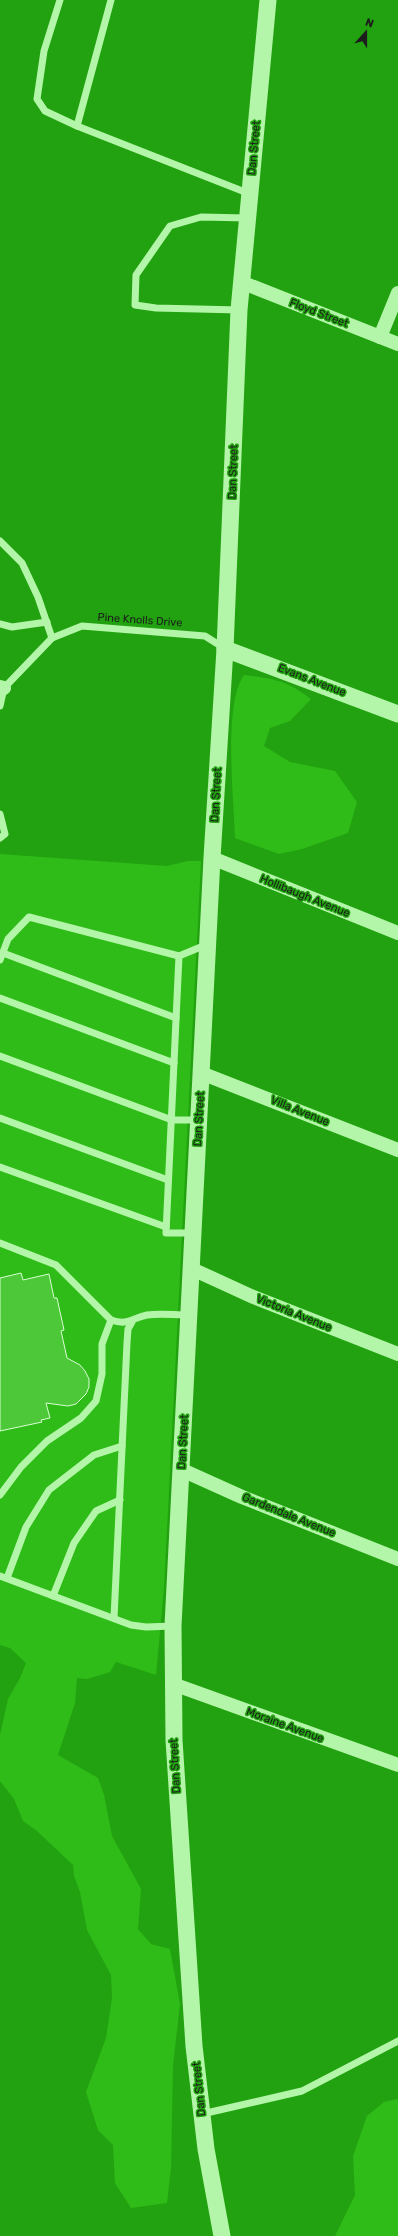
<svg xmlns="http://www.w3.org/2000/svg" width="398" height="2236" viewBox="0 0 398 2236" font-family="Rubik,sans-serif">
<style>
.green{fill:#2fbc18}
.building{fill:#4cc839;stroke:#d9fed3}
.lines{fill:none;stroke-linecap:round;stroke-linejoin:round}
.service{stroke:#b4f6a9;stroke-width:7}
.minor{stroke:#b4f6a9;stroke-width:14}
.tertiary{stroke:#b4f6a9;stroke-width:17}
.labels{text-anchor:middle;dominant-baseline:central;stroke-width:3;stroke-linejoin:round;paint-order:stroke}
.street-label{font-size:11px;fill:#1d1d1d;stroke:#22a210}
</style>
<rect width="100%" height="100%" fill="#22a210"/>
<g class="green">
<path d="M 244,675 C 274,679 286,680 311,699 L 290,721 L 270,728 L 264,746 L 290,762 L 335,771 L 357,802 L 348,833 L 302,849 L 279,854 L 235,838 C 234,800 223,704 244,675 Z"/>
<path d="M 0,854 L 167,866 L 188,861 L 201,861 L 164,1588 L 156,1675 L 116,1662 L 110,1672 L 87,1679 L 77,1678 L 75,1703 L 58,1755 L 98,1778 L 104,1795 L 112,1836 L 141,1889 L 138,1929 L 151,1944 L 170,1949 L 180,2004 L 173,2066 L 171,2168 L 167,2203 L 131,2208 L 115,2183 L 113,2145 L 98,2130 L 86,2092 L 106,2038 L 112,1998 L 111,1975 L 87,1930 L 80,1892 L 74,1876 L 73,1865 L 37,1831 L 23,1821 L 14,1799 L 0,1781 L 0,1735 L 8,1699 L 20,1678 L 26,1663 L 10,1648 L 0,1645 Z"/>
<path d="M 398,2099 L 398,2236 L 335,2236 L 355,2195 L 353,2156 L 367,2116 L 384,2102 Z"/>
</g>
<path class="building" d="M 21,1273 L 23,1280 L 49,1274 L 54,1298 L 57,1298 L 64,1330 L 61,1331 L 67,1358 L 80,1365 L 85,1371 L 89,1379 L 89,1387 L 86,1394 L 76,1404 L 68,1406 L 46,1403 L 50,1418 L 41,1420 L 42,1422 L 0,1431 L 0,1278 Z"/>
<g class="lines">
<g class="service">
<path d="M 60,0 L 44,51 L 37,99 L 45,111 L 77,126"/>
<path d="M 111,0 L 77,126 L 250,194"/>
<path d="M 239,310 L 156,308 L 135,305 L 136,275 L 170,226 L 201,217 L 247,218"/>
<path d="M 0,541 L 22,563 L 38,597 L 52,638"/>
<path d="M 0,624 L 12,627 L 47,622"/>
<path d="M 0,706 L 4,688 L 52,638 L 82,626 L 205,636 L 224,648"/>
<path d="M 0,814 L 5,834 L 0,838"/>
<path d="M 3,953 L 176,1018"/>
<path d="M 0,960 L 8,939 L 29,917 L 179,956"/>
<path d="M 0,998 L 174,1063"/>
<path d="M 0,1056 L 172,1120 L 199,1120"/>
<path d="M 0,1118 L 168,1180"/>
<path d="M 0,1167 L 166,1227"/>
<path d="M 193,1233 L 166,1233 L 179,956 L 208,944"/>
<path d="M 0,1243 L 56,1265 L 111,1320 C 129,1326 131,1318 147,1315 C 161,1313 174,1315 188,1315"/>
<path d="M 0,1495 L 21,1467 L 47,1441 L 81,1418 L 96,1401 L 102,1374 L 102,1344 L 111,1320"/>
<path d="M 0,1576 L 131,1625 L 146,1627 L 173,1626"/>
<path d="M 7,1578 L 26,1527 L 49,1490 L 94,1455 L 122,1446"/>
<path d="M 53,1596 L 74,1543 L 96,1511 L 120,1500"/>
<path d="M 114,1618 L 127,1343 L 128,1329 L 132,1322"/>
<path d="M 202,2114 L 302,2091 L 398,2041"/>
</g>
<g class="minor">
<path d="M 241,282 L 398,344"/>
<path d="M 380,337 L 398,293"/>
<path d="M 0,687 L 4,688"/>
<path d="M 212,858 L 398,933"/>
<path d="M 201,1073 L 398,1150"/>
<path d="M 192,1269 L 251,1296 L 398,1354"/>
<path d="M 182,1470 L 242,1497 L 398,1559"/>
<path d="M 173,1684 L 398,1765"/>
</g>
<g class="tertiary">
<path d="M 225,649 L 398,714"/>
<path d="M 222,2236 L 206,2149 L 194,2046 L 174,1740 L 173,1626 L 212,858 L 225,649 L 239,310 L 268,0"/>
</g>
</g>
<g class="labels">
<g class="street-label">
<text transform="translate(254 148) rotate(-85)">Dan Street</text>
<text transform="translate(319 313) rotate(21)">Floyd Street</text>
<text transform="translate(233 472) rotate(-88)">Dan Street</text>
<text transform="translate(140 620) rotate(4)">Pine Knolls Drive</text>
<text transform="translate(312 680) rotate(21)">Evans Avenue</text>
<text transform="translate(216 795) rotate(-87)">Dan Street</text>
<text transform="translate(305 896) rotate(22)">Hollibaugh Avenue</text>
<text transform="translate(300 1111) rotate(22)">Villa Avenue</text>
<text transform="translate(199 1119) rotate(-87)">Dan Street</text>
<text transform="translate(294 1313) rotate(22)">Victoria Avenue</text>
<text transform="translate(183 1442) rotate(-87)">Dan Street</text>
<text transform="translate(289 1515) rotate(22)">Gardendale Avenue</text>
<text transform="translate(285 1725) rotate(20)">Moraine Avenue</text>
<text transform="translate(175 1766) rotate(-93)">Dan Street</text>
<text transform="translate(199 2089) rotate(-96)">Dan Street</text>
</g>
</g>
<g transform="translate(366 32) rotate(21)" stroke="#22a210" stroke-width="3" paint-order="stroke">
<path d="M0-3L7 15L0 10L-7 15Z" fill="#1d1d1d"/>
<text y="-6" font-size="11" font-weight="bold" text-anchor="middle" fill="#1d1d1d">N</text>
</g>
</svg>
